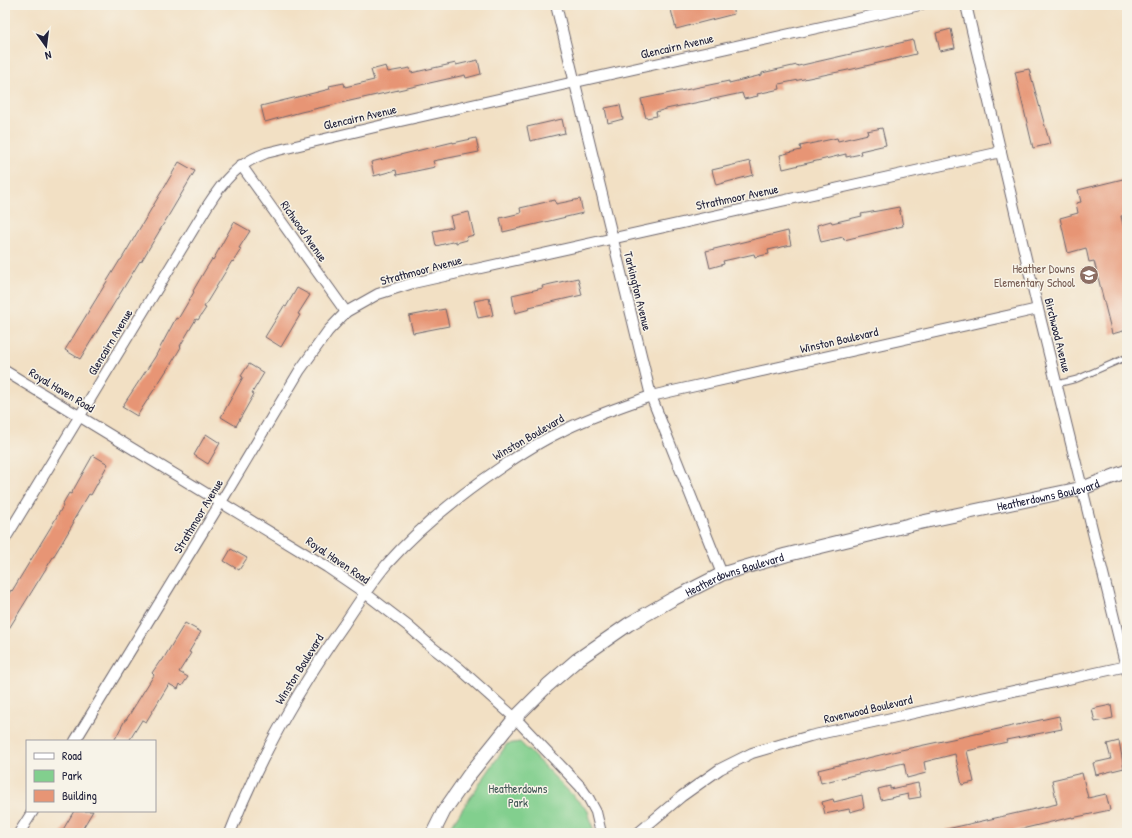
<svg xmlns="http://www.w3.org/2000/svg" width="1132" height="838" viewBox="0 0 1132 838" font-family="'Patrick Hand',sans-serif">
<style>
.green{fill:#82cf8e;stroke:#527864}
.building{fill:#e79575}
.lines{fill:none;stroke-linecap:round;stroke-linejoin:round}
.service-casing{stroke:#6b646b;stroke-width:7}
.minor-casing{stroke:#6b646b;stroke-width:12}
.tertiary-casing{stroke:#6b646b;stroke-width:15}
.service{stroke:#fff;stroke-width:5}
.minor{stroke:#fff;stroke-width:10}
.tertiary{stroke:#fff;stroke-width:13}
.labels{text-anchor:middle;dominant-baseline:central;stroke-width:3;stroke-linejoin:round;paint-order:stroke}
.street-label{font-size:12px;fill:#22223b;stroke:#f7f3e8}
.education-label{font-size:12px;fill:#785e54;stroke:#f7f3e8;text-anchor:end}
.park-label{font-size:12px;fill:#3f5654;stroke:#f7f3e8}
</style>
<rect width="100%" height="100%" fill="#f7f3e8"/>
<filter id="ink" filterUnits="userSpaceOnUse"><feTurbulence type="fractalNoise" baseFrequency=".025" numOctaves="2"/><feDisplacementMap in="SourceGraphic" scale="8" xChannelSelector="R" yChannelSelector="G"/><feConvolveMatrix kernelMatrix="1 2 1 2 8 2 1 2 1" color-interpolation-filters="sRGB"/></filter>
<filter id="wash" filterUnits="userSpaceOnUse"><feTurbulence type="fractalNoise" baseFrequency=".012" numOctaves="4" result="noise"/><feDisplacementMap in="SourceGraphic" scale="16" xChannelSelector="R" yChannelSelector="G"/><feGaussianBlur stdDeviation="0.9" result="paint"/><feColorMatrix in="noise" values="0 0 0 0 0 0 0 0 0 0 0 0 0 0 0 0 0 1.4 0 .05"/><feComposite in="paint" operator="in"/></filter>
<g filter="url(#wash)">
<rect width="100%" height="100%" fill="#f2e0c4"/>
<path class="green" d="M 520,742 L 588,811 L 594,833 L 446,833 L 507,744 Z"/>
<g id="blocks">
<g class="building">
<path d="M 693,5 L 731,5 L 734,14 L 676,29 L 671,10 Z"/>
<path d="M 951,29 L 955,48 L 940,51 L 936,33 Z"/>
<path d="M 913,40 L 916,54 L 853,69 L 779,84 L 780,89 L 757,94 L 758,96 L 744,99 L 742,93 L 666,109 L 656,112 L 657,116 L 646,118 L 641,99 L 729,81 L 729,83 L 762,75 L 762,73 L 797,65 L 798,66 L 842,56 Z"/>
<path d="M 478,60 L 481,74 L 466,78 L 465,75 L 301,112 L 265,122 L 261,106 L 330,89 L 329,86 L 344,83 L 345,87 L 374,80 L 371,70 L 386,66 L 388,72 L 410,68 L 411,73 L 456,63 L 456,65 Z"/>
<path d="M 1029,69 L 1050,144 L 1033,148 L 1015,72 Z"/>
<path d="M 620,105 L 623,119 L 608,123 L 605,108 Z"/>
<path d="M 562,119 L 565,133 L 530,141 L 527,127 Z"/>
<path d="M 882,128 L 886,145 L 860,151 L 861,154 L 846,157 L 846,154 L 783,169 L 780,155 L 801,150 L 800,146 L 837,138 L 838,141 L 868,134 L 867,131 Z"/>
<path d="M 476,138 L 479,152 L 433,161 L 435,167 L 397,175 L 396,170 L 374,176 L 371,162 L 453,142 L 453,143 Z"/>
<path d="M 750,161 L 753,175 L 716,185 L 712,170 Z"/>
<path d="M 179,162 L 195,171 L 141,262 L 140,261 L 80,359 L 65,350 L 120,260 L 121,260 Z"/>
<path d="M 1127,178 L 1127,215 L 1121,216 L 1127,241 L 1127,330 L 1112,334 L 1094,261 L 1089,262 L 1086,248 L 1068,253 L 1060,218 L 1078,213 L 1076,203 L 1081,202 L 1078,190 Z"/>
<path d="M 580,199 L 583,213 L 503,232 L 500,218 L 521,213 L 520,208 L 555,200 L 556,204 Z"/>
<path d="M 899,207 L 903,226 L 844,240 L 843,237 L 821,242 L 817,225 L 831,221 L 832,223 L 862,216 L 861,214 Z"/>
<path d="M 469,212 L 474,235 L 466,237 L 467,240 L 456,243 L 456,241 L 436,246 L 433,231 L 453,227 L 450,216 Z"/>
<path d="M 234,222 L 250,231 L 239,248 L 241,249 L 233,262 L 232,261 L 204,307 L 206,308 L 198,320 L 196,319 L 180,346 L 181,347 L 174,359 L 137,416 L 122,407 L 155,357 L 176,318 L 178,319 L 194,292 L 193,291 L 204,272 L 212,259 L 213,260 Z"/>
<path d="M 788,231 L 791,245 L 768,250 L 769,254 L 755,257 L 754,254 L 723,261 L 724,264 L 710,268 L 706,251 Z"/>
<path d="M 578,278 L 582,295 L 529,307 L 530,309 L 515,313 L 512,295 L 543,288 L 542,286 Z"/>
<path d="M 297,288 L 310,295 L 298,314 L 300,315 L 281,347 L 265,337 L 284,306 L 286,307 Z"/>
<path d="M 489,298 L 493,315 L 478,318 L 474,301 Z"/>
<path d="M 445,309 L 449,326 L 413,333 L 409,316 Z"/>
<path d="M 249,364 L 264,373 L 252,393 L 254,394 L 236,426 L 221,417 L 243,377 L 241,376 Z"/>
<path d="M 206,434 L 220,443 L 208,464 L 194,455 Z"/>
<path d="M 93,455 L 108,464 L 91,495 L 89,494 L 73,521 L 74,522 L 63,541 L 5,635 L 5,601 L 11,590 L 12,591 L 52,525 L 63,506 L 62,505 L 69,493 L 71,494 Z"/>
<path d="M 231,549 L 247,558 L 239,570 L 224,561 Z"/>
<path d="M 185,623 L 201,632 L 189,652 L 191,653 L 179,672 L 188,677 L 182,686 L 180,684 L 178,689 L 169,684 L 146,722 L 142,720 L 129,741 L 114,741 L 125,720 L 126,720 L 154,675 L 152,673 L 160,661 L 162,661 Z"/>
<path d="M 1111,705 L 1113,718 L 1095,722 L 1092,709 Z"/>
<path d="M 1059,716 L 1062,729 L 1006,740 L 1007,742 L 967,751 L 974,782 L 962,785 L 955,754 L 924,762 L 926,773 L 907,778 L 904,763 L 886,767 L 886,769 L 874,771 L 874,770 L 821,783 L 818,770 L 901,750 Z"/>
<path d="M 1119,741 L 1124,768 L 1096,775 L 1093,763 L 1111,759 L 1107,744 Z"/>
<path d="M 1082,773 L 1088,798 L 1106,794 L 1110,810 L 1072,818 L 1072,817 L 1005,833 L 947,833 L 947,829 L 1057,804 L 1052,780 Z"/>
<path d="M 918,783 L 921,797 L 909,799 L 908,794 L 881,800 L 878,789 L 890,786 L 890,789 Z"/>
<path d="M 862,795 L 864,808 L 850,812 L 849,809 L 825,814 L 822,802 L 833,799 L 834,802 Z"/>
<path d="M 74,811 L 93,811 L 80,833 L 61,833 Z"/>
</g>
</g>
</g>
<g filter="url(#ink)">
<use href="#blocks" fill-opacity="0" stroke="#6b646b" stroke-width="1"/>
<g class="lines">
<g class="service-casing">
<path id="service" d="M 1057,384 L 1077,379 L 1127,357"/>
</g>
<g class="minor-casing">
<g id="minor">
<path d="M 556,5 L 651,396 L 722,574"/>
<path d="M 966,5 L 1038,309 L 1127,671"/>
<path d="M 241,165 L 346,312"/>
<path d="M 5,371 L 327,567 L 365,593 L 408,626 L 433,648 L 459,668 L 515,718 L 580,786 L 589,799 L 596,812 L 601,833"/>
<path d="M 5,539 L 208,205 C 224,180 237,164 266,153 L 396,122 L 920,5"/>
<path d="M 75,741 L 221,502 L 300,370 L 328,331 L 346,312 L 378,294 L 413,283 L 1001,152"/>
<path d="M 19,833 L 33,811"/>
<path d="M 230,833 C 259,758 299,688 345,623 C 358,603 372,582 387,564 C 420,527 460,495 500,468 C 519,455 539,442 560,432 C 589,417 620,407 651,396 L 1038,309"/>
<path d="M 638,833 L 682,796 L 720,769 L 752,753 L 810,736 L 1127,666"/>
</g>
</g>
<g class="tertiary-casing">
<g id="tertiary">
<path id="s1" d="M 433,833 L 444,811 L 469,775 L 515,718 L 548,685 L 577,660 L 629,624 L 671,600 L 722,574 L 786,555 L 913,524 L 1083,488 L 1127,471"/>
</g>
</g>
<use href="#service" class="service"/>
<use href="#minor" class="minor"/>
<use href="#tertiary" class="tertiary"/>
</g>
</g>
<defs>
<g id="school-disc" transform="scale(1)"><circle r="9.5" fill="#8d6e63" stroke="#f7f3e8"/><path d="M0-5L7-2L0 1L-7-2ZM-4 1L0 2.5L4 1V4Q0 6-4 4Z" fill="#fff"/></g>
</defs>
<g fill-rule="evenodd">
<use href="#school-disc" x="1089" y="275"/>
</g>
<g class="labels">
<g class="street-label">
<text transform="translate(677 46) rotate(-13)">Glencairn Avenue</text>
<text transform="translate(360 117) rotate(-13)">Glencairn Avenue</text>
<text transform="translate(737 197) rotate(-12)">Strathmoor Avenue</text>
<text transform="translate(304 231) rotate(55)">Richwood Avenue</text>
<text transform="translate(421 270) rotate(-15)">Strathmoor Avenue</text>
<text transform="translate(638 291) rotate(76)">Tarkington Avenue</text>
<text transform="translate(1058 335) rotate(76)">Birchwood Avenue</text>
<text transform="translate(839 340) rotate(-13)">Winston Boulevard</text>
<text transform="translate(110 342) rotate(-59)">Glencairn Avenue</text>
<text transform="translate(62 390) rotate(31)">Royal Haven Road</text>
<text transform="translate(528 437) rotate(-30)">Winston Boulevard</text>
<text stroke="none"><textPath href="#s1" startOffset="731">Heatherdowns Boulevard</textPath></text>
<text transform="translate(198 516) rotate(-59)">Strathmoor Avenue</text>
<text transform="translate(338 560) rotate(34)">Royal Haven Road</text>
<text stroke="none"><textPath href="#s1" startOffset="407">Heatherdowns Boulevard</textPath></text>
<text transform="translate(299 669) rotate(-58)">Winston Boulevard</text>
<text transform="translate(868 709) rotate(-13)">Ravenwood Boulevard</text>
</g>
<g class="education-label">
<text x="1075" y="268">Heather Downs<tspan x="1075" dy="14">Elementary School</tspan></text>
</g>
<g class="park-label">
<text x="518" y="788">Heatherdowns<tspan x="518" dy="14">Park</tspan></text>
</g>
</g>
<rect width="1132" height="838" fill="none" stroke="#f7f3e8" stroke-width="20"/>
<rect x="26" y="740" width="130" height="72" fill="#f7f3e8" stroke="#a29fa3"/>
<rect x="34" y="753" width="20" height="6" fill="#ffffff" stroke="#a29fa3"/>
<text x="62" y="760" font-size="12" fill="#22223b">Road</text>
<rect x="34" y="770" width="20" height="12" fill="#82cf8e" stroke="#a29fa3"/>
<text x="62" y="780" font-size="12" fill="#22223b">Park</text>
<rect x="34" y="790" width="20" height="12" fill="#e79575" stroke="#a29fa3"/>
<text x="62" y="800" font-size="12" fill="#22223b">Building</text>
<g transform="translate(46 46) rotate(166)" stroke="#f7f3e8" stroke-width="3" paint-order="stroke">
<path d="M0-3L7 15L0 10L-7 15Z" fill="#22223b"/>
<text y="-6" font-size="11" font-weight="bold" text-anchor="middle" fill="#22223b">N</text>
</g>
</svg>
